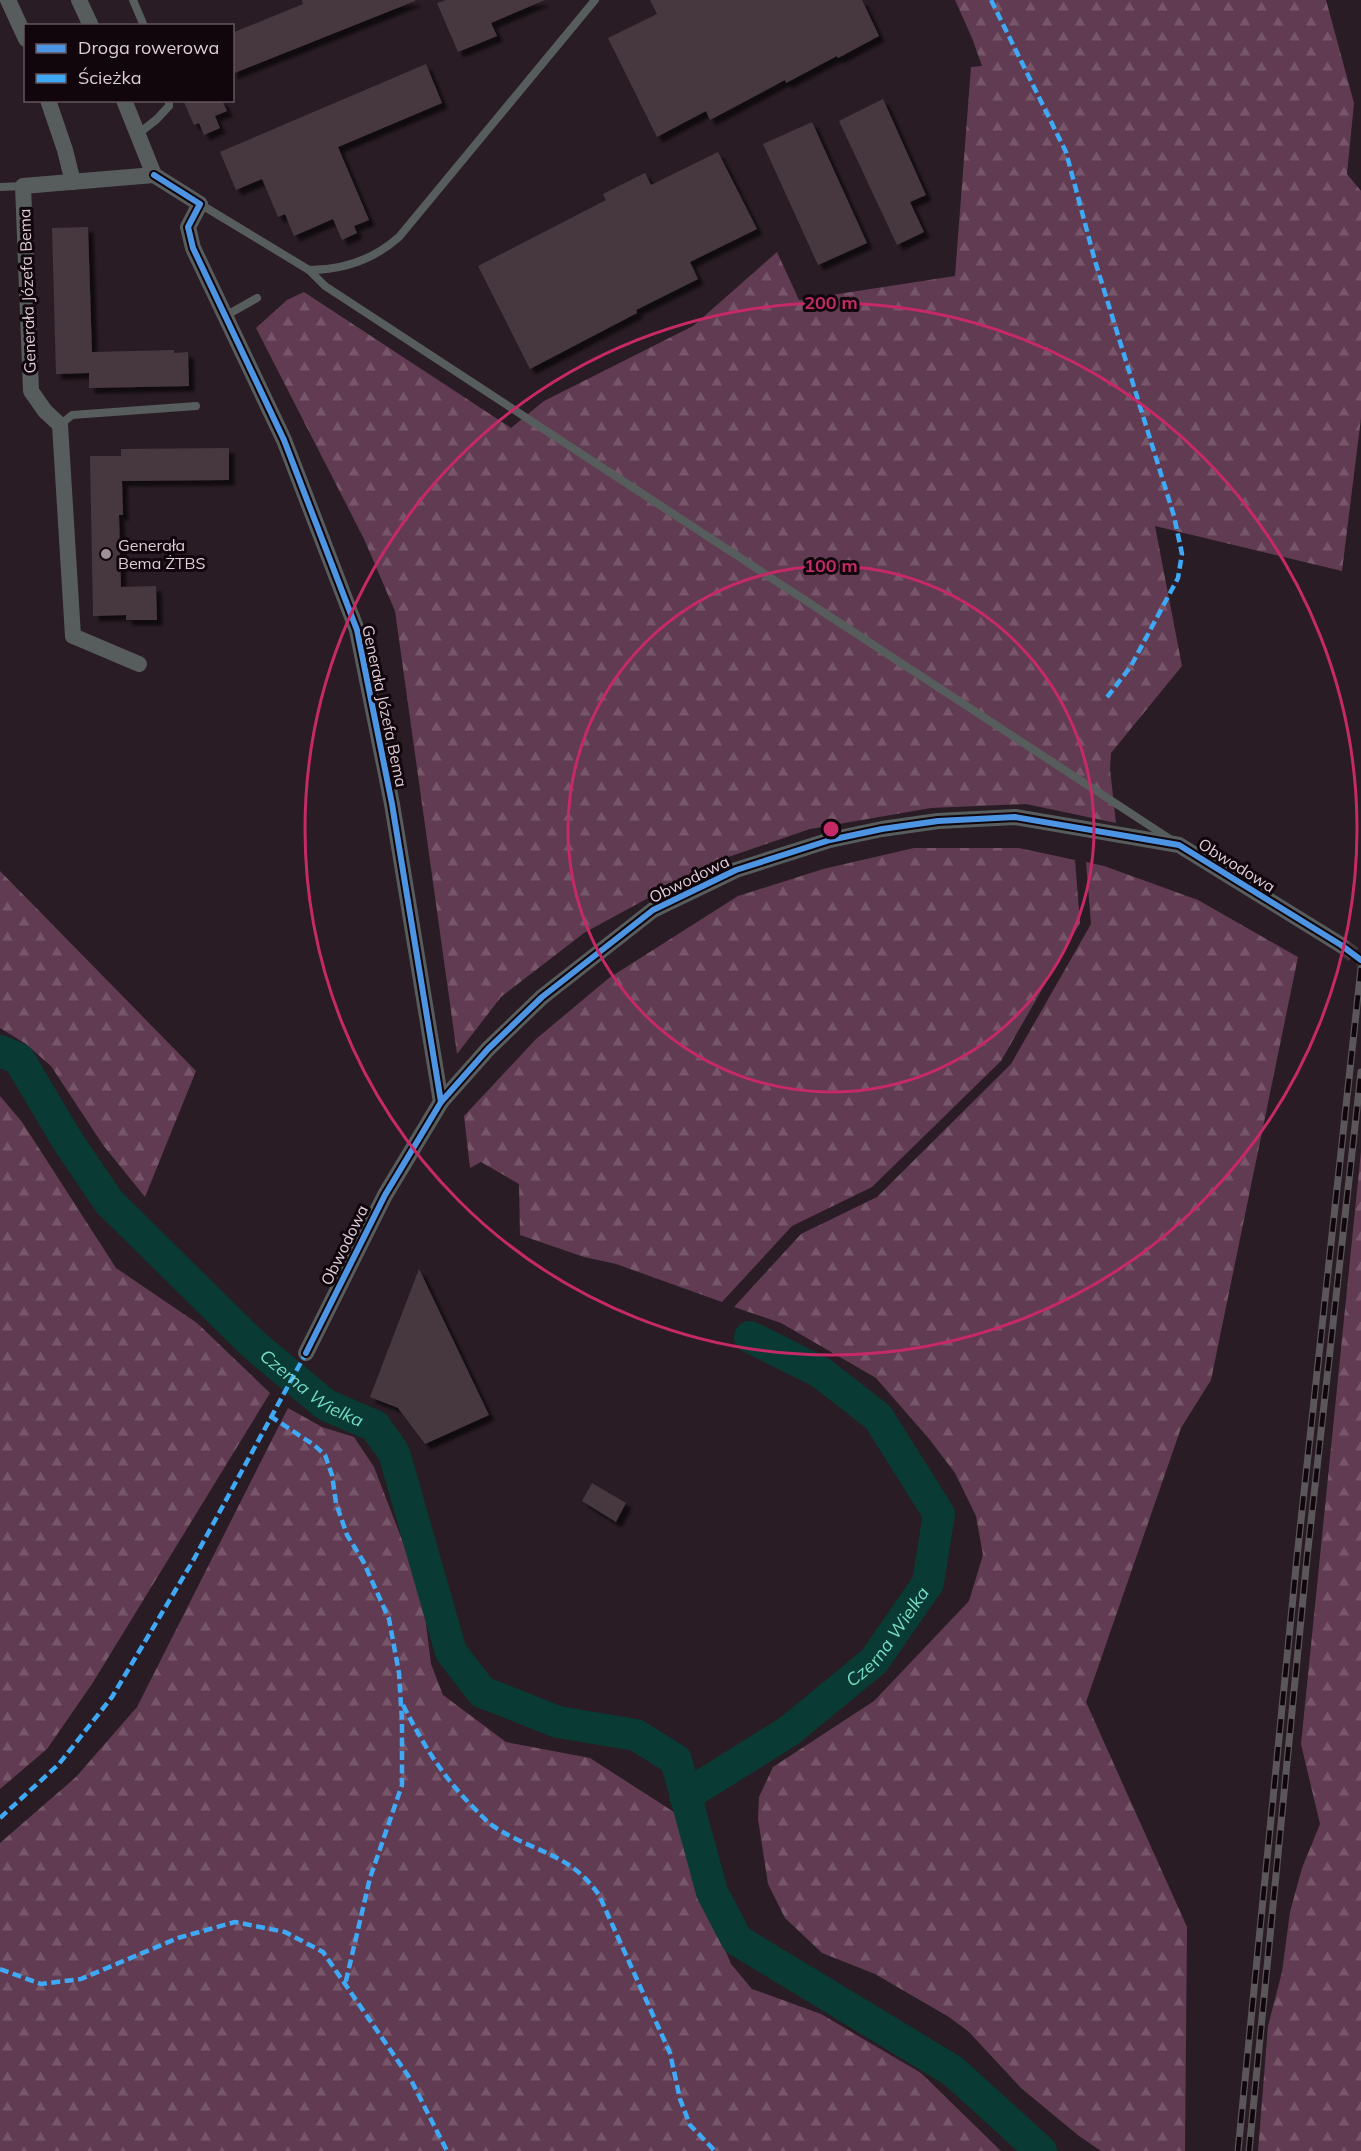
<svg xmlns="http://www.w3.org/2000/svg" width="1361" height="2151" viewBox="0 0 1361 2151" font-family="Mulish,sans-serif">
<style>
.forest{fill:url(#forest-firs)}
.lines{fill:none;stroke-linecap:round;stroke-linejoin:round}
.river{stroke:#093a33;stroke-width:32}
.building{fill:#463841;filter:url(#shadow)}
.street-tunnel{stroke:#44373f;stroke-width:16;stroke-dasharray:16 8;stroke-linecap:butt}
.lane{stroke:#575d5c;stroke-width:8}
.street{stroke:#575d5c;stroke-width:16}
.rail-casing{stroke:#5a565a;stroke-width:7}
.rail{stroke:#10060c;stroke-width:4.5;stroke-dasharray:14;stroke-linecap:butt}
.quiet{stroke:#3fa9f5;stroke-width:4.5;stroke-dasharray:9 4.5;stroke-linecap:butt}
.cycleway-casing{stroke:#10060c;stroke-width:10}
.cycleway{stroke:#4d94e3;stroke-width:6}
.ring{fill:none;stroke:#c52a67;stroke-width:3}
.poi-dot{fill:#9f8f98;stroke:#10060c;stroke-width:2}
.labels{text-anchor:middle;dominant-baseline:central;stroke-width:6;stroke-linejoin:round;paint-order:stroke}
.street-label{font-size:16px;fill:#dfcdd7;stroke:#10060c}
.poi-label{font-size:16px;fill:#dfcdd7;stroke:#10060c;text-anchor:start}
.water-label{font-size:18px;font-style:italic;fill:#76dbc8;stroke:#10060c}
.centre{fill:#c52a67;stroke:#10060c;stroke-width:3}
.ring-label{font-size:18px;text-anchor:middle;font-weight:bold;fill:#c52a67;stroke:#10060c;stroke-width:6;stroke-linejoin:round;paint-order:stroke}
</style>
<defs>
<pattern id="forest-firs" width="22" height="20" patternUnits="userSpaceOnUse" patternTransform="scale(1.5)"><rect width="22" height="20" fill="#613b52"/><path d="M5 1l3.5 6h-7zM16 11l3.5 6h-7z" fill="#77566a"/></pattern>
<filter id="shadow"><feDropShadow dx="5.5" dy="5.5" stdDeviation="1.5" flood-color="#0009"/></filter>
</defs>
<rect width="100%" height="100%" fill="#291c24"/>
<g class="forest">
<path d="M 955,0 L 1326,0 L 1354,103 L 1347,174 L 1361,191 L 1361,418 L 1342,571 L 1155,526 L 1182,666 L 1111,753 L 1110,769 L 1116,823 L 1026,804 L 931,808 L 810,829 L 714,862 L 584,933 L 501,997 L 457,1054 L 395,611 L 364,539 L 256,328 L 287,300 L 304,292 L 511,428 L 544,401 L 693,326 L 777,252 L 799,300 L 955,276 L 971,67 L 982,66 L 972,38 Z"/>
<path d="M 914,848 L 1019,848 L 1075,860 L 1080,923 L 1001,1061 L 872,1187 L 792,1226 L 722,1302 L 616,1264 L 584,1257 L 520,1235 L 519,1184 L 481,1162 L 470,1168 L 464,1116 L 536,1039 L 609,978 L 738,896 L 823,869 Z"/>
<path d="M 1086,862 L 1104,866 L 1198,900 L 1298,957 L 1211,1380 L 1181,1428 L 1086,1702 L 1187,1927 L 1185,2151 L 1101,2151 L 1079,2136 L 1021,2088 L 969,2032 L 949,2017 L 875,1974 L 822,1953 L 785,1918 L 768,1884 L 758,1819 L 759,1797 L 773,1767 L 874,1701 L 969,1601 L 983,1555 L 976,1516 L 955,1473 L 930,1440 L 876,1378 L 781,1323 L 734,1307 L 801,1234 L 877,1197 L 1011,1064 L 1091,924 Z"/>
<path d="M 0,871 L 196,1071 L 145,1197 L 103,1145 L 51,1066 L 26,1044 L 0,1028 Z"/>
<path d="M 0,1096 L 22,1122 L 116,1268 L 197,1323 L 270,1393 L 92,1684 L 47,1749 L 0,1789 Z"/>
<path d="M 1361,1151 L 1361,2151 L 1258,2151 L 1268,2026 L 1282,1972 L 1290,1912 L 1302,1868 L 1320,1824 L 1301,1744 Z"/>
<path d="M 288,1408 L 322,1427 L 354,1437 L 374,1467 L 422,1592 L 431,1664 L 443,1695 L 506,1742 L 590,1758 L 677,1814 L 710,1869 L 717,1930 L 731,1964 L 752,1989 L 821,2014 L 921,2073 L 1001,2151 L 0,2151 L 0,1843 L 76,1777 L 137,1707 Z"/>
</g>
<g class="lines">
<g class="river">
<path id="s1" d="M 0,1051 L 19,1059 L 67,1140 L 109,1202 L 253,1344 L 326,1405 L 375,1426 L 394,1453 L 451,1652 L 482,1692 L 558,1722 L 636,1735 L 676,1760 L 712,1892 L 737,1940 L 953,2071 L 1041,2151"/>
<path id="s2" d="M 685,1796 L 789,1731 L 874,1661 L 928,1583 L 939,1514 L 878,1417 L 820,1372 L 750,1337"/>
</g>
</g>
<g class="building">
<path d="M 302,0 L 415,0 L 415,1 L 232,74 L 232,33 L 303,4 Z"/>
<path d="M 446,0 L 545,0 L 491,23 L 497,36 L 458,52 L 437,3 Z"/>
<path d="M 650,0 L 862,0 L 879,36 L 838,58 L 837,56 L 786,83 L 785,80 L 710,120 L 706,111 L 657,137 L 608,38 L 657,14 Z"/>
<path d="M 426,64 L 442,103 L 338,147 L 369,220 L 354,226 L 357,233 L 342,240 L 333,219 L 294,236 L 285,214 L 278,217 L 262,179 L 236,190 L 220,152 Z"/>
<path d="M 883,99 L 926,195 L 910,202 L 924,232 L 897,245 L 839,121 Z"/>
<path d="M 183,100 L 222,100 L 227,111 L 215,116 L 220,128 L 204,135 L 199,123 L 194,125 Z"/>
<path d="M 812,122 L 867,243 L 818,265 L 763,144 Z"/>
<path d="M 718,152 L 757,229 L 690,262 L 698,279 L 636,310 L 637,313 L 530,369 L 478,266 L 606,200 L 603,194 L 645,173 L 651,185 Z"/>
<path d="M 88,227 L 92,352 L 174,350 L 174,353 L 188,352 L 189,386 L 89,388 L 89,373 L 56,374 L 52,228 Z"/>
<path d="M 229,448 L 229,480 L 122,481 L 123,515 L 119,515 L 121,587 L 156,586 L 157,620 L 126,620 L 126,615 L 93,616 L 90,456 L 121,456 L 121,449 Z"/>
<path d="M 419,1269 L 489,1415 L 425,1444 L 398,1408 L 370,1397 Z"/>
<path d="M 592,1483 L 626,1503 L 616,1522 L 582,1501 Z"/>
</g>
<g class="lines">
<path class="street-tunnel" d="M 1341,945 L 1361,960"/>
<g class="lane">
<path d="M 133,0 L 144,26"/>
<path d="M 138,134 L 157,119 L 169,106 L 169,100"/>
<path d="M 0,187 L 23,186"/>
<path d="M 200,204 L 309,270 L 325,286 L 1170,839"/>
<path d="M 309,270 C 344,270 373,260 399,237 L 595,0"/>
<path d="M 225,316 L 257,298"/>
<path d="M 60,425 L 72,415 L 196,406"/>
</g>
<g class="street">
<path d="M 8,0 L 26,39"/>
<path d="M 79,0 L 91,26"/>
<path d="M 48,100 L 65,150 L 73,182"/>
<path d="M 124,100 L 154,175"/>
<path d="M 154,175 L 200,204 L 188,227 L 193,248 L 284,440 L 357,630 L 392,804 L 441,1102"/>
<path d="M 139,664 L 73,636 L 60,425 L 45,411 L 31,391 L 23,186 L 154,175"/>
<path d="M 306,1353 L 385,1195 L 441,1102 L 488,1049 L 542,997 L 653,910 L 736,870 L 830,840 L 882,829 L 938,821 L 1015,817 L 1179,845 L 1341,945"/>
</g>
<g class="rail-casing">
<g id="rail">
<path d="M 1238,2151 L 1297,1557 L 1361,968"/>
<path d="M 1249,2151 L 1307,1558 L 1361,1072"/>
</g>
</g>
<use href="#rail" class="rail"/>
<g class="quiet">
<path d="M 991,0 L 1066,152 L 1095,261 L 1174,516 L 1182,554 L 1178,578 L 1131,666 L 1105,700"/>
<path d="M 270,1416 L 314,1445 L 325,1455 L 332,1475 L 336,1503 L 347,1535 L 363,1561 L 389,1619 L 399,1673 L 402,1721 L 402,1785 L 370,1878 L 345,1985"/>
<path d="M 403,1705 C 423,1744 442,1776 473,1807 C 480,1814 486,1821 493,1826 C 534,1853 569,1852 599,1895 L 670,2053 L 680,2099 L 690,2125 L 715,2151"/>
<path d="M 0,1818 L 59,1764 L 112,1697 L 194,1559 L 306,1353"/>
<path d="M 0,1969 L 41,1984 L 81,1979 L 178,1938 L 235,1922 L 285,1932 L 323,1952 L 411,2080 L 447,2151"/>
</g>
<g class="cycleway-casing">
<g id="cycleway">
<path d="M 154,175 L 200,204 L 188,227 L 193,248 L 284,440 L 357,630 L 392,804 L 441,1102"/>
<path d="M 306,1353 L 385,1195 L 441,1102 L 488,1049 L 542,997 L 653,910 L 736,870 L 830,840 L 882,829 L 938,821 L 1015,817 L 1179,845 L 1341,945 L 1361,960"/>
</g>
</g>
<use href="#cycleway" class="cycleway"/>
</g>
<g class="ring">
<circle cx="831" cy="829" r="263"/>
<circle cx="831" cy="829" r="526"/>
</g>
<circle class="poi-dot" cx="106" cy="554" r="6"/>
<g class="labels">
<g class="street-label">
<text transform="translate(27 291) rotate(-92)">Generała Józefa Bema</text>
<text transform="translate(385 706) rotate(78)">Generała Józefa Bema</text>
<text transform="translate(1237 865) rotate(32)">Obwodowa</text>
<text transform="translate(689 879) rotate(-26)">Obwodowa</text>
<text transform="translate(344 1245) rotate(-64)">Obwodowa</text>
</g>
<g class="poi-label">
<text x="118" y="545">Generała<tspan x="118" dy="18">Bema ŻTBS</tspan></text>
</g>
<g class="water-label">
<text stroke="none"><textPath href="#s1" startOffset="466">Czerna Wielka</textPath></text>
<text stroke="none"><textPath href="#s2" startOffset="260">Czerna Wielka</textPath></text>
</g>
</g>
<circle cx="831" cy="829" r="9" class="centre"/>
<g class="ring-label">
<text x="831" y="309">200 m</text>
<text x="831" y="572">100 m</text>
</g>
<rect x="24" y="24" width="210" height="78" fill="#10060c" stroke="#63565d" stroke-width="1.5"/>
<rect x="36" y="44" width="30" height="9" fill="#4d94e3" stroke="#63565d" stroke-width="1.5"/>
<text x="78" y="54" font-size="18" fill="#dfcdd7">Droga rowerowa</text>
<rect x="36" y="74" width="30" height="9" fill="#3fa9f5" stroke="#63565d" stroke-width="1.5"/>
<text x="78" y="84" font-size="18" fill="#dfcdd7">Ścieżka</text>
</svg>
